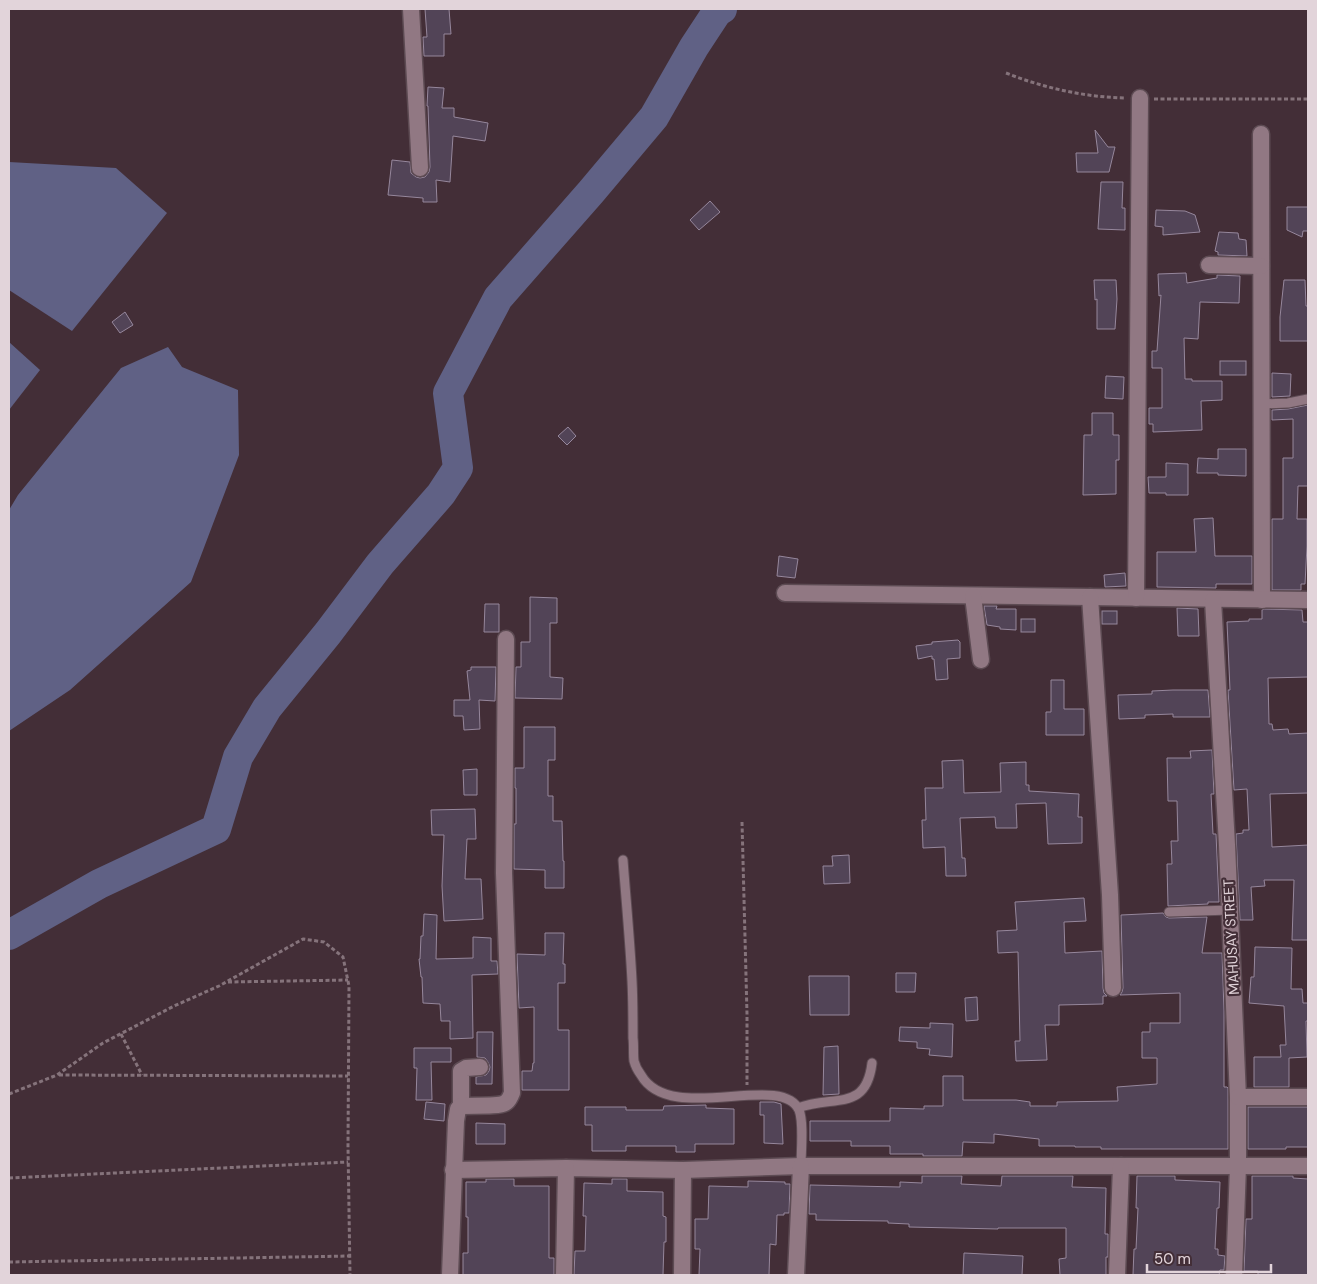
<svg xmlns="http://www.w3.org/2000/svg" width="1317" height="1284" viewBox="0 0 1317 1284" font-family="'DM Sans',sans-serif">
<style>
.water{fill:#606185}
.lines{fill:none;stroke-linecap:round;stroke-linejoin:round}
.river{stroke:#606185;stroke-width:30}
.building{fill:#524457;stroke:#96879c}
.lane-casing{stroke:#5d4b53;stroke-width:11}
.street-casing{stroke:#5d4b53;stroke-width:19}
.path{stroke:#85737b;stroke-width:3;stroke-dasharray:4 2.5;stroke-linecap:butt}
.lane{stroke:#917883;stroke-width:9}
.street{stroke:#917883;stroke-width:16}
.labels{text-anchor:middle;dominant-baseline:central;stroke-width:4.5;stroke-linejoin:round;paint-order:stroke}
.street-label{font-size:14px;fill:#e2d4da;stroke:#432e37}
</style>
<rect width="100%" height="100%" fill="#432e37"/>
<g class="water">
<path d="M 9,162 L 116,168 L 167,213 L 72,331 L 9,290 Z"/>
<path d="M 9,342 L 40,370 L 9,410 Z"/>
<path d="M 168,347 L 182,367 L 238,390 L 239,455 L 191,582 L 70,690 L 9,731 L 9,510 L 18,495 L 121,368 Z"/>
</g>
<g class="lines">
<path class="river" d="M 9,935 L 99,884 L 216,829 L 238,757 L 267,708 L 328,633 L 380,564 L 441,494 L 458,468 L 448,393 L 498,298 L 591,192 L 654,117 L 694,47 L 717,12 L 722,9"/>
</g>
<g class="building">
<path d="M 425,9 L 449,9 L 451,34 L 444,34 L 444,56 L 424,56 L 423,37 L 427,37 Z"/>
<path d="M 428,87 L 444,88 L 442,108 L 454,108 L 454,117 L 488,123 L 485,141 L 453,136 L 450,182 L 436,180 L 437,202 L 423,202 L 423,198 L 388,195 L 392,160 L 410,162 L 411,173 L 416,177 L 420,178 L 425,177 L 429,172 L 430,167 L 428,106 L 427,106 Z"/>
<path d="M 1095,130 L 1108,147 L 1115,147 L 1109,172 L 1077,172 L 1076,153 L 1098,153 Z"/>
<path d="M 1101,182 L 1123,182 L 1122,208 L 1125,208 L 1125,230 L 1098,229 Z"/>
<path d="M 710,201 L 720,212 L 699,230 L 690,220 Z"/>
<path d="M 1287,207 L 1308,207 L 1308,231 L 1303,231 L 1302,237 L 1287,230 Z"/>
<path d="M 1156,210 L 1185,211 L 1195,215 L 1200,232 L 1163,235 L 1163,227 L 1155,226 Z"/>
<path d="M 1219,232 L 1238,233 L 1239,239 L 1246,240 L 1247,256 L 1218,255 L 1218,252 L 1215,251 Z"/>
<path d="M 1186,273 L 1187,283 L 1217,278 L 1217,275 L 1240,276 L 1239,303 L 1200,302 L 1198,339 L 1184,338 L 1185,379 L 1192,379 L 1192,381 L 1222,381 L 1222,400 L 1201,401 L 1202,430 L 1153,432 L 1153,424 L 1149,424 L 1149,408 L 1162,408 L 1162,368 L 1152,368 L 1152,351 L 1157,351 L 1161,295 L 1159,296 L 1158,274 Z"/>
<path d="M 1094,280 L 1116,280 L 1117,299 L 1115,329 L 1097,329 L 1097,299 L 1095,300 Z"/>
<path d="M 1284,280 L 1305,280 L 1306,306 L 1308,306 L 1308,341 L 1280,341 L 1280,317 Z"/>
<path d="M 125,312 L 133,325 L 120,333 L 112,322 Z"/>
<rect x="1220" y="361" width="26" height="14"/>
<path d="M 1272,373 L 1291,374 L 1290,396 L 1272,397 Z"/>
<path d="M 1106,376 L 1124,377 L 1123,399 L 1105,398 Z"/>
<path d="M 1308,405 L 1308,486 L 1298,486 L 1297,519 L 1307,519 L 1307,546 L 1305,584 L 1301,584 L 1301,590 L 1272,590 L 1272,519 L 1283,519 L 1283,458 L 1293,458 L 1293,419 L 1272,420 L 1272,410 L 1288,409 Z"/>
<path d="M 1092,413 L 1113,413 L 1113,435 L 1119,435 L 1119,460 L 1116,460 L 1116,494 L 1083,495 L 1084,435 L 1092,435 Z"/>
<path d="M 568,427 L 576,436 L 567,445 L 558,436 Z"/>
<path d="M 1218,449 L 1246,449 L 1246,476 L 1218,475 L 1218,473 L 1197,473 L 1198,458 L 1218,459 Z"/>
<path d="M 1166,463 L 1188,464 L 1188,495 L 1166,495 L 1166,493 L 1149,493 L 1148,477 L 1166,477 Z"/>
<path d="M 1213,518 L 1215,556 L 1252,556 L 1252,584 L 1216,584 L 1216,588 L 1157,587 L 1157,552 L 1196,552 L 1194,519 Z"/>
<path d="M 779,556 L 798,559 L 795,578 L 777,576 Z"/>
<path d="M 1125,573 L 1126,586 L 1105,587 L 1104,575 Z"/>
<path d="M 530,597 L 557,598 L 557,623 L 550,623 L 550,677 L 563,678 L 562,699 L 515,698 L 516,667 L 521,667 L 521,642 L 530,642 Z"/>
<path d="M 485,604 L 499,604 L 499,632 L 484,632 Z"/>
<path d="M 984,606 L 997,606 L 996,609 L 1016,609 L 1016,630 L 1000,629 L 1000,627 L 987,625 Z"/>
<path d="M 1177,608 L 1198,609 L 1199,636 L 1178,636 Z"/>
<path d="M 1264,609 L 1302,610 L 1303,622 L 1308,622 L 1308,677 L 1268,678 L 1269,724 L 1272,724 L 1273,730 L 1288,729 L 1289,734 L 1308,733 L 1308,793 L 1270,794 L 1272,847 L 1308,845 L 1308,940 L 1292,940 L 1294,880 L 1264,880 L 1265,886 L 1251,887 L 1253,920 L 1240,920 L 1236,834 L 1243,833 L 1243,830 L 1249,830 L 1247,789 L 1234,790 L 1228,690 L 1230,690 L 1227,622 L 1249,621 L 1249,619 L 1262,619 L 1262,610 Z"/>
<rect x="1102" y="611" width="15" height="13"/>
<rect x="1021" y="619" width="14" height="13"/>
<path d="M 958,640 L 960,642 L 960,658 L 947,659 L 948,679 L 936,680 L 934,659 L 932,659 L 932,656 L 918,659 L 916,646 L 932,644 L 932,642 Z"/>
<path d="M 471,667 L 496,667 L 495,701 L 479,700 L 480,729 L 464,730 L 463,716 L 454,716 L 454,700 L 470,700 L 467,671 L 471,670 Z"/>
<path d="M 1051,680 L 1064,680 L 1064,709 L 1084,709 L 1084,735 L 1046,735 L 1046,712 L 1051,712 Z"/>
<path d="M 1173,690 L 1208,690 L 1210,717 L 1173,717 L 1173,714 L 1145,715 L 1145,718 L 1119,719 L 1118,695 L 1152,694 L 1152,691 Z"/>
<path d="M 524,727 L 555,727 L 555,760 L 548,760 L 548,796 L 553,796 L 553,821 L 562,821 L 563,861 L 564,861 L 564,888 L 545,888 L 545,870 L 514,869 L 514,824 L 516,824 L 516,788 L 515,788 L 515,768 L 524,768 Z"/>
<path d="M 1212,750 L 1214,794 L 1211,794 L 1213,834 L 1216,834 L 1219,902 L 1208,902 L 1208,904 L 1168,906 L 1167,864 L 1172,864 L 1171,841 L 1178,841 L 1177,801 L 1168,801 L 1167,758 L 1191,758 L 1190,751 Z"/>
<path d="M 963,760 L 964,793 L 1001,792 L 1000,763 L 1026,762 L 1026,785 L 1029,785 L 1029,791 L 1079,794 L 1078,817 L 1082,817 L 1082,843 L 1048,844 L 1046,803 L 1016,804 L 1017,828 L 996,828 L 995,817 L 960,818 L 962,858 L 965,858 L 966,876 L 946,876 L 945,847 L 923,848 L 922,820 L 926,820 L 925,788 L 943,788 L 942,761 Z"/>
<path d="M 477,769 L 477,795 L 464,795 L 463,770 Z"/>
<path d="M 475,809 L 476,839 L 467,839 L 465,879 L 481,879 L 483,919 L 444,921 L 442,886 L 444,835 L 432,835 L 431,810 Z"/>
<path d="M 849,855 L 850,883 L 824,884 L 823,866 L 833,866 L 832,856 Z"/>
<path d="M 1084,898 L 1086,921 L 1064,922 L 1065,953 L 1102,951 L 1103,988 L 1104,993 L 1107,996 L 1103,996 L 1103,1004 L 1059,1005 L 1059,1025 L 1045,1025 L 1047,1060 L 1016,1061 L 1015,1041 L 1020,1041 L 1018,952 L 998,953 L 997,931 L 1017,930 L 1015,902 Z"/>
<path d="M 1163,913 L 1166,917 L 1169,918 L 1207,917 L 1202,953 L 1222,953 L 1224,1011 L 1224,1087 L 1227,1087 L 1228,1088 L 1228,1149 L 1101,1149 L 1101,1147 L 1075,1147 L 1075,1146 L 1039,1146 L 1039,1139 L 994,1134 L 994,1143 L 963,1142 L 962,1156 L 923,1156 L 923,1154 L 890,1154 L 890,1146 L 851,1146 L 851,1141 L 810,1141 L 810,1121 L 890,1121 L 890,1108 L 924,1109 L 924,1106 L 943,1106 L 943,1076 L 963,1076 L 963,1100 L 1016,1100 L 1030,1102 L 1030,1106 L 1057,1106 L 1057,1102 L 1118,1101 L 1117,1087 L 1157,1084 L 1157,1058 L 1142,1058 L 1142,1032 L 1150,1032 L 1150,1023 L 1180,1023 L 1180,993 L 1120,995 L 1122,992 L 1123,988 L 1121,915 Z"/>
<path d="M 424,914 L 437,915 L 436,959 L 473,958 L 473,937 L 491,938 L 491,961 L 497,961 L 498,974 L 472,975 L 473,1038 L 450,1039 L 450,1021 L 441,1021 L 440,1004 L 423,1003 L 422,977 L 421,977 L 419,959 L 420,959 L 421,936 L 423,936 Z"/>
<path d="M 545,933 L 564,933 L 563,964 L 565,964 L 565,983 L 558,983 L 558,1030 L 569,1030 L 569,1090 L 522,1090 L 522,1071 L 532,1071 L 533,1063 L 534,1063 L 534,1007 L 519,1008 L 517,954 L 545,955 Z"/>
<path d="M 1255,947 L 1292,948 L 1291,989 L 1302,989 L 1303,1003 L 1308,1003 L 1308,1021 L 1306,1021 L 1307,1057 L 1289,1058 L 1289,1087 L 1254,1087 L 1254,1057 L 1281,1057 L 1280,1045 L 1286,1045 L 1284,1006 L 1249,1003 L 1251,977 L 1254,977 Z"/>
<path d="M 896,973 L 916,973 L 915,992 L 896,992 Z"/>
<path d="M 809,976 L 849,976 L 849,1015 L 810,1015 Z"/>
<path d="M 977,997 L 978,1020 L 966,1021 L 965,998 Z"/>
<path d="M 930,1023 L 953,1024 L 952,1057 L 929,1055 L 930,1049 L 917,1048 L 917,1042 L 899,1041 L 900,1027 L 930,1028 Z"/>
<path d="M 477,1032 L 493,1032 L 492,1084 L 476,1084 L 476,1077 L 486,1075 L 489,1071 L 490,1067 L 488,1062 L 485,1058 L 477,1057 Z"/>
<path d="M 838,1046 L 839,1094 L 823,1095 L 824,1047 Z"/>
<path d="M 414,1048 L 451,1048 L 451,1062 L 431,1062 L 432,1100 L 416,1100 L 417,1068 L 414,1068 Z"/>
<path d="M 426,1102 L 445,1104 L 444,1121 L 424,1119 Z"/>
<path d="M 760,1102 L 774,1102 L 781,1104 L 783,1144 L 764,1143 L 764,1115 L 760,1115 Z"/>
<path d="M 706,1105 L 706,1108 L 734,1109 L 734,1144 L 695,1144 L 695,1152 L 676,1152 L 676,1146 L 626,1146 L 626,1151 L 592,1151 L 592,1125 L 585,1125 L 585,1107 L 626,1107 L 626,1110 L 663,1110 L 664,1106 Z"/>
<path d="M 1248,1107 L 1308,1107 L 1308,1147 L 1286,1147 L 1286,1149 L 1248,1149 Z"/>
<path d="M 476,1123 L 505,1124 L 505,1144 L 476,1144 Z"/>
<path d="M 922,1176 L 962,1176 L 961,1184 L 1001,1186 L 1002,1176 L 1073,1176 L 1072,1187 L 1106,1188 L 1105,1234 L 1108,1234 L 1108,1257 L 1106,1257 L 1106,1275 L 1060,1275 L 1059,1259 L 1066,1258 L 1066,1228 L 998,1228 L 998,1229 L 909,1227 L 909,1224 L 888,1223 L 888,1221 L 816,1220 L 816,1214 L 809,1214 L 810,1185 L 900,1187 L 900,1182 L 922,1183 Z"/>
<path d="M 1137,1176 L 1175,1176 L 1175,1180 L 1220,1182 L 1219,1208 L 1217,1208 L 1215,1249 L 1218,1249 L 1218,1255 L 1225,1256 L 1224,1270 L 1220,1270 L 1219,1275 L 1133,1275 L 1134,1249 L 1136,1249 L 1138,1208 L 1136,1208 Z"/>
<path d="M 1252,1176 L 1293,1176 L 1293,1178 L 1308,1179 L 1308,1275 L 1258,1275 L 1258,1271 L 1244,1271 L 1246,1219 L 1252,1219 Z"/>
<path d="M 486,1179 L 514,1179 L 514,1186 L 549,1186 L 549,1258 L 554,1258 L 554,1275 L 463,1275 L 463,1253 L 468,1253 L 468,1217 L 466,1217 L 466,1182 L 486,1182 Z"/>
<path d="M 612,1179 L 627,1179 L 627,1191 L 663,1192 L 663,1216 L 666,1217 L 666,1242 L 664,1242 L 663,1275 L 574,1275 L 575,1251 L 585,1251 L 586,1216 L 583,1216 L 584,1183 L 612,1184 Z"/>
<path d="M 748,1181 L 785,1182 L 785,1184 L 790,1184 L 789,1213 L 784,1213 L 784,1215 L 777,1215 L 776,1245 L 770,1244 L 769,1275 L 699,1275 L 700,1249 L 695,1249 L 695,1219 L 708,1219 L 709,1186 L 748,1187 Z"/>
<path d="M 964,1253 L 1023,1256 L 1022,1275 L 963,1275 Z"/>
</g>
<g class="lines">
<g class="lane-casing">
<g id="lane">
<path d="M 1262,404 L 1288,403 L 1308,399"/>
<path d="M 623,860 C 626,900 630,941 632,981 C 633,1000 633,1019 633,1038 C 634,1045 633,1054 634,1061 C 635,1065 638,1071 641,1075 C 670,1126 781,1071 799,1110 C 804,1122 801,1152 801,1166"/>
<path d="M 1169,912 L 1230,910"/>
<path d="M 798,1108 C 833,1094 866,1113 872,1063"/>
</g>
</g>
<g class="street-casing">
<g id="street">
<path d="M 411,9 L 420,168"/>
<path d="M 1261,134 L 1262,600"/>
<path d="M 1209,265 L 1261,266"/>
<path d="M 785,593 L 1308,600"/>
<path d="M 973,596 L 981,660"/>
<path d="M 1090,597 L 1110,895 L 1113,988"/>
<path d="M 1136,598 L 1140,98"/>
<path d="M 1213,600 L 1227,845 L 1238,1097 L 1238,1166 L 1234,1275"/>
<path d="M 1238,1097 L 1308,1097"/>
<path d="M 461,1106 L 461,1071 L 466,1068 L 480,1067"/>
<path d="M 453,1170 L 566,1168 L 683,1170 L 801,1166 L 1308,1166"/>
<path d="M 450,1275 L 456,1121 L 458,1109 L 461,1106 C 471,1105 498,1107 505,1103 C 509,1101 510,1097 512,1093 L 504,873 L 506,639"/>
<path d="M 564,1275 L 566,1168"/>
<path d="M 682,1275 L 683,1170"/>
<path d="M 796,1275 L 801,1166"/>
<path d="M 1117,1275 L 1121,1166"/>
</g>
</g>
<g class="path">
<path d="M 1006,73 C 1044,88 1084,97 1125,98"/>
<path d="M 1154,99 L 1308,99"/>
<path d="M 742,822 L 747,1014 L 747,1085"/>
<path d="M 228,982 L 348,980"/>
<path d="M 121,1034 L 142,1075"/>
<path d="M 59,1075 L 348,1076"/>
<path d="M 9,1094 L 57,1075 L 103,1043 L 174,1006 L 219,986 L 303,939 L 324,942 L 343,957 L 349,986 L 348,1146 L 350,1275"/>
<path d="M 9,1178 L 348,1162"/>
<path d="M 9,1262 L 350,1256"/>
</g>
<use href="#lane" class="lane"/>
<use href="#street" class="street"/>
</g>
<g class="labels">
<g class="street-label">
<text transform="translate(1231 937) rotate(-93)">MAHUSAY STREET</text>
</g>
</g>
<rect width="1317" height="1284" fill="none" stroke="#e2d4da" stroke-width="20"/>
<path d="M1147 1264v8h124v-8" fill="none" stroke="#e2d4da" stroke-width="2.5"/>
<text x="1154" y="1264" font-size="15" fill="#e2d4da" stroke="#432e37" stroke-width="4" paint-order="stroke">50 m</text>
</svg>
